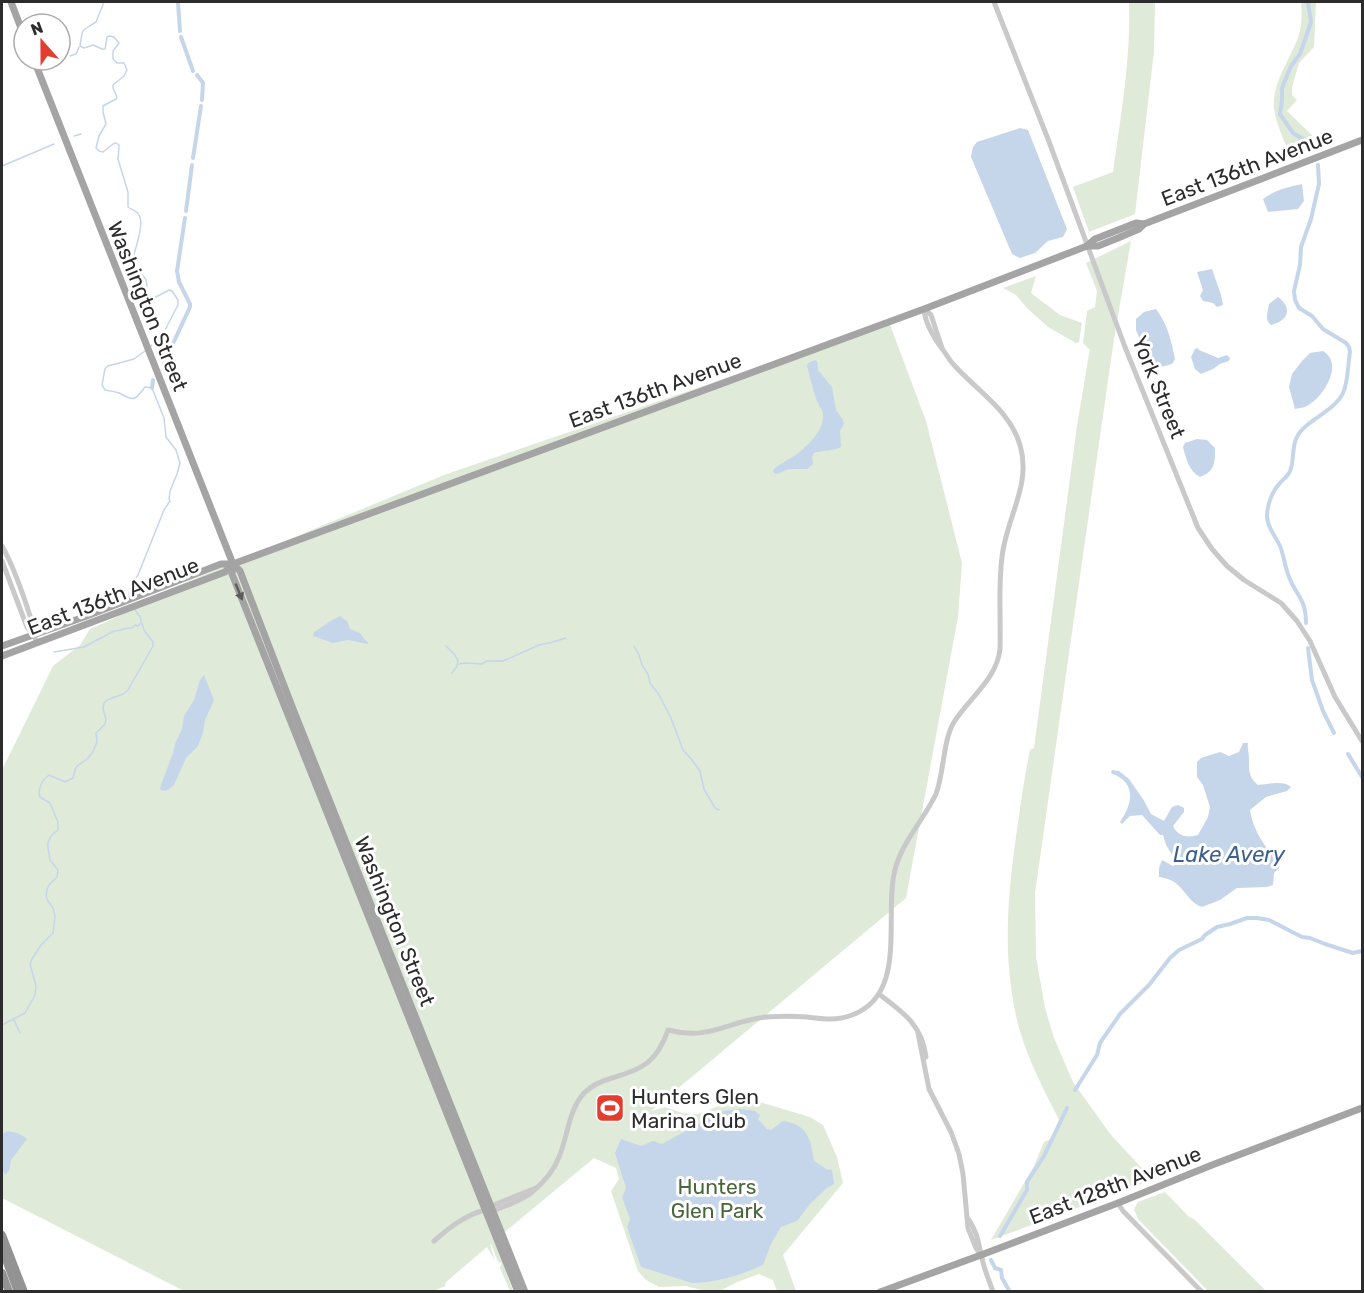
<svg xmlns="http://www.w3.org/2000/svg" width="1364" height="1293" viewBox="0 0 1364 1293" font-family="Rubik,sans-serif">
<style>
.green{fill:#dfead9}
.water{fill:#c5d6ea}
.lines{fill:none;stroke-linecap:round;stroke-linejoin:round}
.stream{stroke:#c5d6ea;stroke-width:1.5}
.canal{stroke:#c5d6ea;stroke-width:4}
.minor{stroke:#c9c9c9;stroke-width:5}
.major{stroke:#a4a4a4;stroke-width:7}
.highway{stroke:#939393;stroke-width:8}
.oneway{fill:#5c5c5c}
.labels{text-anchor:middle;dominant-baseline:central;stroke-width:6;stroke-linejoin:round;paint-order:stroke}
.street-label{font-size:21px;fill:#2c2c2c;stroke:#fff}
.poi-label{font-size:21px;fill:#2c2c2c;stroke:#fff;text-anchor:start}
.park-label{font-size:21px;fill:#48663a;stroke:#fff}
.water-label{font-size:22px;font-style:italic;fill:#3c608c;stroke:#fff}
</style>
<rect width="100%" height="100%" fill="#fff"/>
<g class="green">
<path d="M 1129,2 L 1155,2 L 1154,51 L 1135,214 L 1089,232 L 1073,187 L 1113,172 C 1121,115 1131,58 1129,2 Z"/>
<path d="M 1301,2 L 1316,2 L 1314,47 L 1299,63 L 1292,87 L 1292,95 L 1297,100 L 1287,111 L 1323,146 L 1291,157 C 1285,142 1276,125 1274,108 C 1272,83 1289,61 1298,38 C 1302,26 1302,15 1301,2 Z"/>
<path d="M 1131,241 L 1114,339 L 1080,576 L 1035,893 L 1036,957 L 1045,1008 L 1054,1038 L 1073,1082 L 1111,1135 L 1151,1178 L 1149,1181 L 991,1240 L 1034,1166 L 1044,1142 L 1051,1139 L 1059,1120 C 1044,1090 1028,1060 1019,1028 C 1002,961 1007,903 1016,837 C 1020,808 1024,779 1030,750 L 1034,748 L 1077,426 L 1089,354 L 1090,350 L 1083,343 L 1087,311 L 1095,307 L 1097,291 L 1086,263 Z"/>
<path d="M 1036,276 L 1031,293 L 1060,315 L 1082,323 L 1079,342 L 1076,343 L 1048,327 L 1027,308 L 1016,295 L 1003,288 Z"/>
<path d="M 889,322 L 926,421 L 962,563 L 958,617 L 906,898 L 651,1111 L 665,1107 L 682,1113 L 698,1114 L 724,1104 L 746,1098 L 810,1117 L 823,1125 L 837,1157 L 843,1183 L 783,1255 L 796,1291 L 777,1291 L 773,1280 L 759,1274 L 737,1282 L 720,1291 L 705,1291 L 686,1286 L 659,1287 L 646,1280 L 638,1271 L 611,1191 L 619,1179 L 616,1168 L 594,1158 L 495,1240 L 513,1291 L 510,1291 L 500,1268 L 502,1263 L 498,1262 L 491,1244 L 490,1245 L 495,1261 L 487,1247 L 446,1282 L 445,1286 L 434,1291 L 184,1291 L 2,1198 L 2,770 L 53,666 L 80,645 L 90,629 L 115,618 L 153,596 L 444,475 Z"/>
<path d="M 1165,1192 L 1189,1217 L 1194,1219 L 1266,1291 L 1208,1291 L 1138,1219 L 1134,1209 L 1138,1202 Z"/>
</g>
<g class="water">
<path d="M 1020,128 L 1028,130 L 1067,229 L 1063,237 L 1048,241 L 1035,253 L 1020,258 L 1012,254 L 971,157 L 973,147 L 977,142 Z"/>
<path d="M 1302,184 L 1304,201 L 1298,209 L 1268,212 L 1263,199 C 1275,190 1288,187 1302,184 Z"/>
<path d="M 1212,269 L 1221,295 L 1223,305 L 1217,307 L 1213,303 L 1203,301 L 1200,296 L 1203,290 L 1197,272 Z"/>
<path d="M 1278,297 C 1294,309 1287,321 1271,325 C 1264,320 1268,312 1269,304 Z"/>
<path d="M 1156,309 C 1168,325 1171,340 1175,359 L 1172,364 L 1161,367 L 1149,362 L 1136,330 L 1136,319 L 1144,312 Z"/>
<path d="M 1197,348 L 1199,350 L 1218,358 L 1227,355 L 1230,358 L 1229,361 L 1220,364 L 1213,369 L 1201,374 L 1195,369 L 1191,357 L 1195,349 Z"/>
<path d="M 1323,351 C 1345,364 1323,399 1305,407 C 1302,408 1298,408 1295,409 L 1289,387 L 1292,374 L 1302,361 L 1310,353 Z"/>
<path d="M 815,360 L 817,361 L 818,370 L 832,387 L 836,410 L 843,420 L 844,424 L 840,431 L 841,447 C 834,451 823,450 814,453 L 812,457 L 813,464 L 807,469 L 789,469 L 777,474 L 774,473 L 773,470 C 780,463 789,460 797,454 C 808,445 824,431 823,415 C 823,409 817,404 816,398 C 812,387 810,376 807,366 L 808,363 Z"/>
<path d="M 1197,439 L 1207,440 L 1215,448 C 1215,463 1215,471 1200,477 C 1189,471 1186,459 1183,447 L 1185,443 Z"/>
<path d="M 340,616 L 347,621 L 350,629 L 360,633 L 364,639 L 368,642 L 368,644 L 348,640 L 333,643 L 313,636 L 314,632 C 323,627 330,620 340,616 Z"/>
<path d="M 204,675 L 214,700 L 205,720 L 203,733 L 198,746 L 186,758 L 174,785 L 168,790 L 162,791 L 160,789 L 161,785 L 173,753 L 175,744 L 182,729 L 184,716 L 194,700 L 200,680 Z"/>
<path d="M 1243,743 L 1248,743 C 1247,749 1249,752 1249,758 C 1249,769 1248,777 1258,785 C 1269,784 1283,780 1291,787 L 1287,791 L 1266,797 L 1250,810 C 1253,830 1265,848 1279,862 L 1279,868 L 1274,873 L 1273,885 L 1267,887 L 1237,888 L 1220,900 L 1202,907 C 1184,901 1185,880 1159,877 L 1159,868 L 1162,860 L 1173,866 L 1177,863 L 1166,845 L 1163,835 L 1160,835 L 1142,815 L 1130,816 L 1122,824 L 1120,822 C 1133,803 1137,783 1111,773 L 1112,770 L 1119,771 L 1129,779 L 1143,799 L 1151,814 L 1164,821 L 1172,807 L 1178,805 L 1184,808 L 1184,812 L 1173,826 C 1178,837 1188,838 1198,835 L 1208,817 L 1210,807 L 1203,785 L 1197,777 L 1197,762 L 1201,758 L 1220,752 L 1229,756 L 1239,752 Z"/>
<path d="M 741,1109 L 755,1111 L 760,1115 L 758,1119 L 767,1129 L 771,1130 L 783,1121 C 808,1125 811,1139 814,1161 L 826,1169 L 832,1170 L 834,1184 L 827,1188 L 810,1204 L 797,1221 L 781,1227 L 771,1244 L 763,1265 C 740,1275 717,1283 692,1283 L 641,1267 L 627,1227 L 630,1219 L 622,1197 L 626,1188 L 615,1153 L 621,1139 L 641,1146 L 653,1141 L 662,1144 L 717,1114 L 724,1111 Z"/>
<path d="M 8,1131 C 14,1132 22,1134 27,1139 L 11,1160 L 9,1171 L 5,1175 L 2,1168 L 2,1134 Z"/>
</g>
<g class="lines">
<g class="stream">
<path d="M 104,2 L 96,22 C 80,32 83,28 80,46 L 84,48 L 93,45 L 102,49 L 105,49 L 107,37 L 110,36 L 114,37 L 119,43 L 113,51 L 113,59 L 117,63 L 124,63 L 127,70 L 124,76 L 113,85 L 113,88 L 117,97 L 116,99 L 103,106 L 103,112 L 106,124 L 99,136 L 96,148 L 99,151 L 103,152 L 113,144 L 116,143 L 119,145 L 118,159 L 128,192 L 128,207 C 132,210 137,211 139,215 C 145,224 134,252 132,262 C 135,269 144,275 146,280 C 149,289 143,291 154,298 L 169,290 L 172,291 L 178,300 L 178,305 L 163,334 L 151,346"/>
<path d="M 70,56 L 76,54 L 79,47"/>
<path d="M 47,65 L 60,60"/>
<path d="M 74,136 L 81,134"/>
<path d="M 2,166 L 54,144"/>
<path d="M 129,595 L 130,587 L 138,575 L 164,510 L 170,501 L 169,499 L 170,491 L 177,474 L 180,463 L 176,450 L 166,437 L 164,418 L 152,388 L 145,387 C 136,399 135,402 121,394 C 116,391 110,391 105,390 L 102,385 L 105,369 L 108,366 L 134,359 L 145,351"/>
<path d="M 446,646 L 455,655 L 458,661 L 457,666 L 452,673"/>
<path d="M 634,646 L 639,655 L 642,665 L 648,674 L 650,683 L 658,693 L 671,718 L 683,750 L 692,760 L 700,771 L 704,789 L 715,808 L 719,810"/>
<path d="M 54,652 L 84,647 L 114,631 C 121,631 126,627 132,628 L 135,625 L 138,626 L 141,623"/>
<path d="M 459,664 L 465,663 L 482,664 L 487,661 L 503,661 L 539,645 L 553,642 L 566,638"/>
<path d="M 14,1020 L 20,1033"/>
<path d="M 2,1025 L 25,1013 L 35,995 L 36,986 L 30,964 L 32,959 L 41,945 L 53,933 L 55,917 L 53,908 L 48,901 L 46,896 L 47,890 L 49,885 L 57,877 L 58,870 L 50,860 L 48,848 L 48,842 L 51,836 L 58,830 L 58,822 L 50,803 L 40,797 C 37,789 43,779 49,775 L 65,782 L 73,778 L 76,767 L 87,759 L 93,752 L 97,742 L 96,733 L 105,724 L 106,719 L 103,709 L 104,703 L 107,700 L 123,694 L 128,690 L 153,646 L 153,642 L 144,630 L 140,617 L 134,608"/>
</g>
<g class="canal">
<path d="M 178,2 L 180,31"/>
<path d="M 1308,2 L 1311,22 L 1300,54 L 1291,66 L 1282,88 L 1282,100 L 1280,114 L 1293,133 L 1308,142 L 1312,148"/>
<path d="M 181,37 L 193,71"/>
<path d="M 197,75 L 203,83 L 202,100"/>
<path d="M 193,158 L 201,106"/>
<path d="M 186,211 L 192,165"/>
<path d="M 164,363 L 190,307 L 190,304 L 179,282 L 177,271 L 185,218"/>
<path d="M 152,388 L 153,380"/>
<path d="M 1306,623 C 1306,599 1297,597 1289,577 C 1285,567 1284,556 1280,546 C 1275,535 1268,529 1267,517 C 1267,505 1272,491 1280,483 C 1283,479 1287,477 1289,473 C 1295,464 1291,447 1297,437 C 1304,421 1334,412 1343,393 C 1348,383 1348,364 1350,352 L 1349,347 L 1346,343 L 1323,329 L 1312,316 L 1299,308 L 1295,300 L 1294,291 L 1300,265 L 1301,247 L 1311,219 L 1319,184 L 1318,165"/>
<path d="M 1308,648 L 1312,680 L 1323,711 L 1334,733"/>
<path d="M 1348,754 L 1362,777"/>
<path d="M 1075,1090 L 1097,1055 L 1100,1043 L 1120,1014 L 1149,985 L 1170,958 L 1179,950 L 1202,939 L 1205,935 L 1217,927 L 1230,924 L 1247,918 L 1257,918 L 1269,920 L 1302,937 L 1310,938 L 1325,944 L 1353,953 L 1362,951"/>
<path d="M 1000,1236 L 1027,1190 L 1027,1182 L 1044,1156 L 1067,1108"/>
<path d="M 991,1260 L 995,1268 L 1001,1270 L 1002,1278 L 1010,1292"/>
</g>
<g class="minor">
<path d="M 994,2 L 1048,139 L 1125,347 L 1198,528 L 1212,549 L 1227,566 L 1244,580 L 1281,603 L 1297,621 L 1310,641 L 1335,697 L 1362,741"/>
<path d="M 924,309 L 931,315 L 942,348"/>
<path d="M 2,546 C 13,565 24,597 31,619 C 34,627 33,635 37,643"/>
<path d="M 2,561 L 27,627 L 32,633"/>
<path d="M 879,994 C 903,1012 922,1025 926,1057"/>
<path d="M 918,1033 L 929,1089 L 951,1132 L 959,1154 L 963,1174 L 968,1228 L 976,1248 L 981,1255"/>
<path d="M 1118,1203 L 1123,1211 L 1202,1292"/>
<path d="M 489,1207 L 536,1188"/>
<path d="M 969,1220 C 978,1234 978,1242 982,1258 C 984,1269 989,1280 993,1292"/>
<path d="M 434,1241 C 449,1228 465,1215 485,1210 C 489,1209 489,1211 494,1210 C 504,1207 523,1199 531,1193 C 543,1183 554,1171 559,1157 C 568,1136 568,1111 584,1093 C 592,1085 601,1081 612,1078 C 643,1069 657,1062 668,1030 C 709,1041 728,1021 766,1017 C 779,1016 794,1016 807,1017 C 823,1019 837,1021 852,1015 C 910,994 882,912 896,866 C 904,840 924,819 936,794 C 944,773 943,740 954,722 C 969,698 997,679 1000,649 C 1001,618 998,587 1002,557 C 1006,518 1032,485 1020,445 C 1010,410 977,391 954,365 C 949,360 947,355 943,350 C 934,338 925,324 924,309"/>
</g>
<g class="major">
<path d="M 11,2 L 24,36"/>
<path d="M 34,60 L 233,564 L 240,571 L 293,709 L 525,1292"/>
<path d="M 1087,246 L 1095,239 L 1136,223 L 1144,224 L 1362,140"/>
<path d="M 233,564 L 232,574 L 518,1292"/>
<path d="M 2,646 L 84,617 L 221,564 L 233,564 L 924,309 L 1087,246 L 1098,246 L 1118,238 L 1139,229 L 1144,224"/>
<path d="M 2,656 L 225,572 L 233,564"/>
<path d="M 880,1292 L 981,1255 L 1118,1203 L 1212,1165 L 1362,1108"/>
</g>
<g class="highway">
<path d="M 2,1235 L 24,1292"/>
<path d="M 2,1249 L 18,1292"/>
<path d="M 2,1273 L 9,1292"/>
</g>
</g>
<defs><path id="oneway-solid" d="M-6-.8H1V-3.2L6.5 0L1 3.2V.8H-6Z" transform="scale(1.5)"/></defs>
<use class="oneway" href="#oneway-solid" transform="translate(239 592) rotate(68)"/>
<defs>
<g id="stadium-square" transform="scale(1.5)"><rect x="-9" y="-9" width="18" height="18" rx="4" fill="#e23d2e" stroke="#fff"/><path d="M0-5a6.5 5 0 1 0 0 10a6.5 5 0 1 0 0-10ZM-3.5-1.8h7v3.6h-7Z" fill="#fff"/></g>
</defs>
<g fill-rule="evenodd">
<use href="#stadium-square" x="610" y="1108"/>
</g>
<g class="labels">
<g class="street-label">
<text transform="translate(1247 167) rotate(-21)">East 136th Avenue</text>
<text transform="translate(148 306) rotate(68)">Washington Street</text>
<text transform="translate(1159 387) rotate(68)">York Street</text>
<text transform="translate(655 390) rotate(-20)">East 136th Avenue</text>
<text transform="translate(113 596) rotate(-21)">East 136th Avenue</text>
<text transform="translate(395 921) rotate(68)">Washington Street</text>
<text transform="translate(1115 1185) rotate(-21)">East 128th Avenue</text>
</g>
<g class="poi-label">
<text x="631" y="1096">Hunters Glen<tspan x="631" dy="24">Marina Club</tspan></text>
</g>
<g class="park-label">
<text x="717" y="1186">Hunters<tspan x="717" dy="24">Glen Park</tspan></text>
</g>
<g class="water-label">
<text x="1229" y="854">Lake Avery</text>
</g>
</g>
<rect width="1364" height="1293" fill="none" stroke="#2c2c2c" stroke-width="6"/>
<g transform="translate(42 42) rotate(339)"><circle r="28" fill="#ffffff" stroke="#ababab" stroke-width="1.5"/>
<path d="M0-4.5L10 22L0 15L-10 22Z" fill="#e23d2e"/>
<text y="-9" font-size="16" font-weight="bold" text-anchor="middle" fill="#2c2c2c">N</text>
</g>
</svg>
